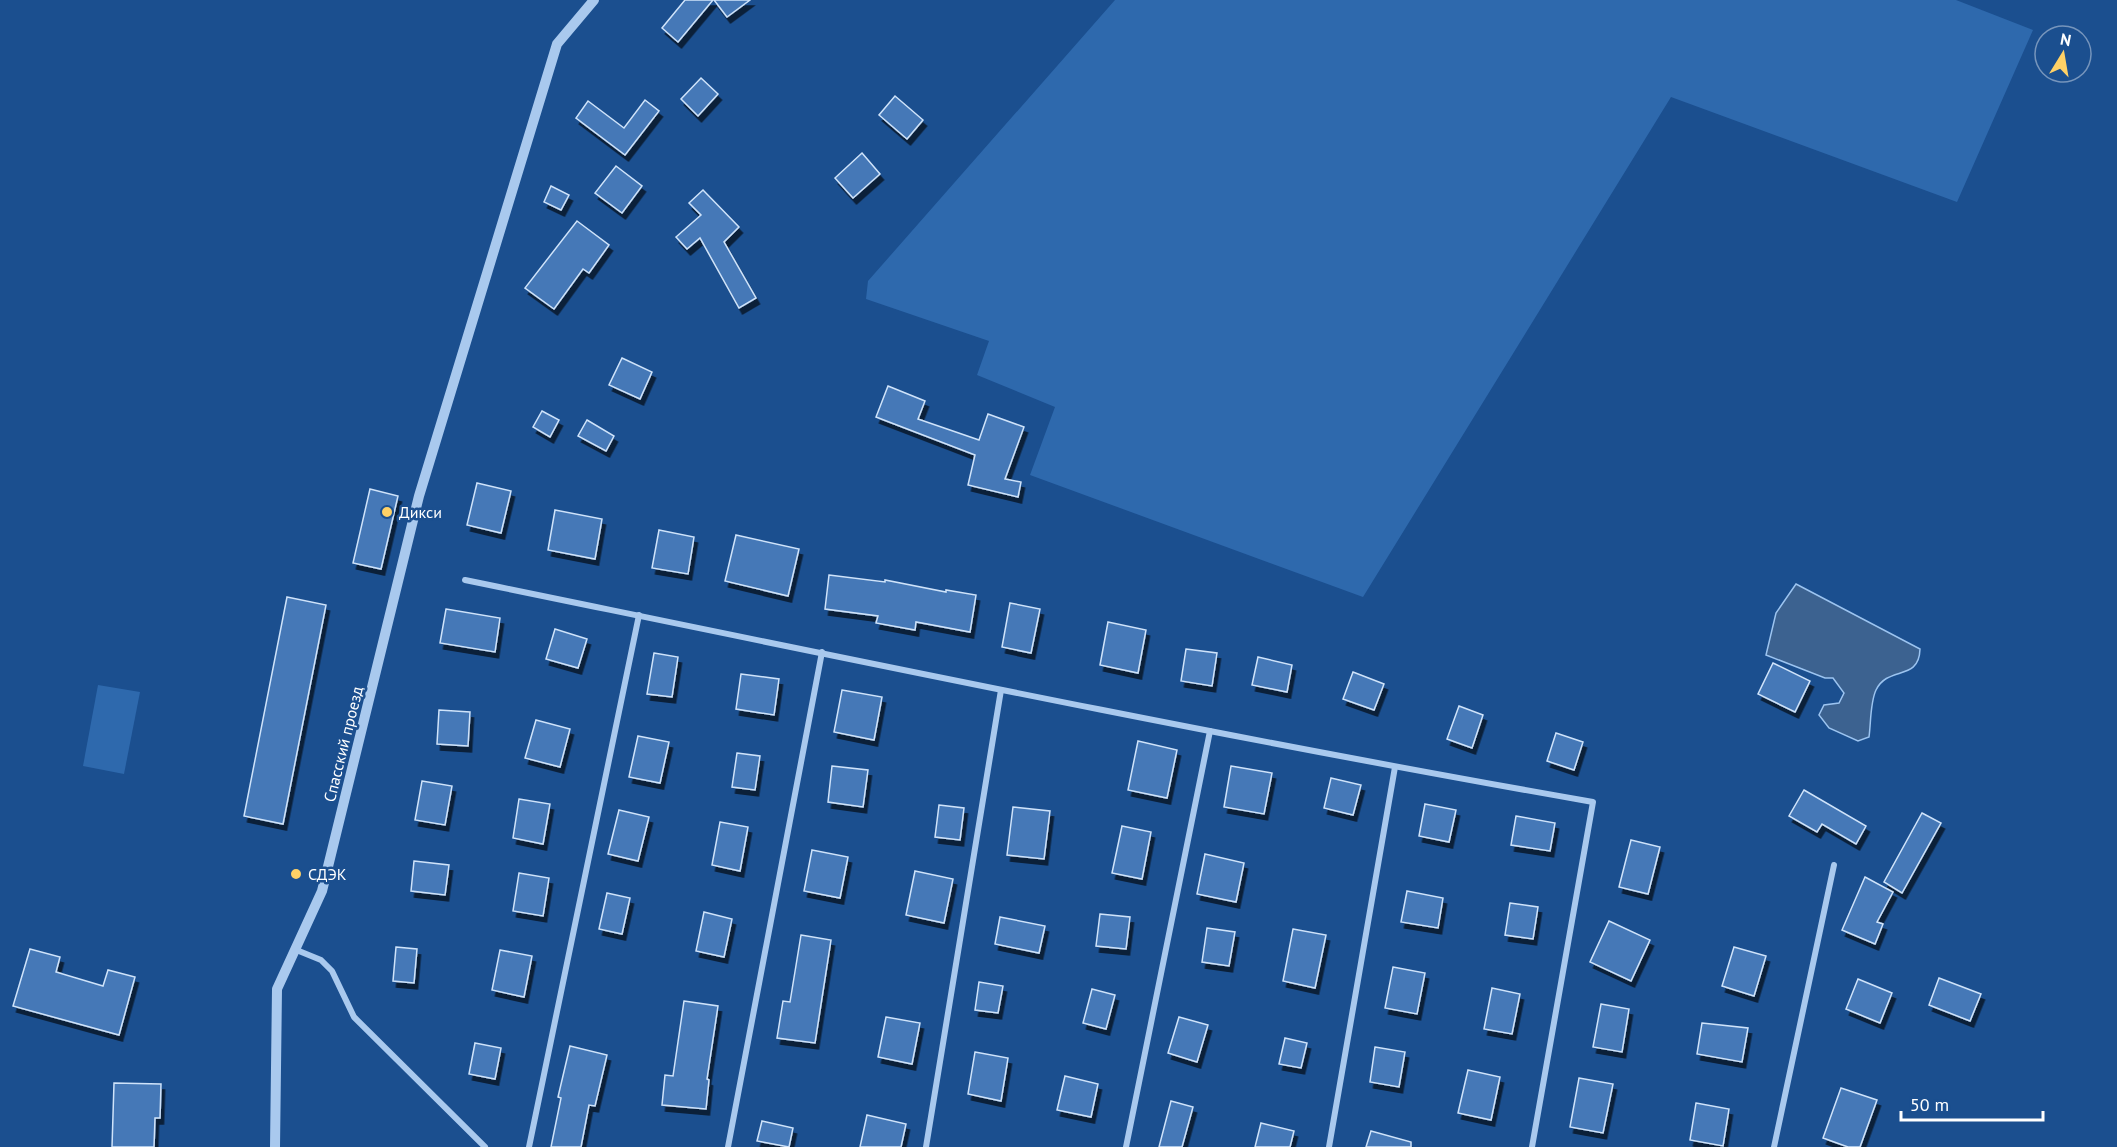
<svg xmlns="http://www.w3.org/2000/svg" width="2117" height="1147" viewBox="0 0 2117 1147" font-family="'PT Sans',sans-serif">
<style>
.green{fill:#2e69ad}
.water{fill:#3c6290;stroke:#9cc4f0;stroke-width:1.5}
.building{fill:#4478b7;stroke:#cfe3fa;stroke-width:1.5;filter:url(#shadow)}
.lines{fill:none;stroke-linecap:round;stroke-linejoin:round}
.minor{stroke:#a9c9ee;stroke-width:6}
.tertiary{stroke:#a9c9ee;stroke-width:10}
.poi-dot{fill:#ffd166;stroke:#1b4f8f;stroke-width:2}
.labels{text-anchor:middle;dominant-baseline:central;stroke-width:5;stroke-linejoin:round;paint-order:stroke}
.poi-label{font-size:16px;fill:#fff;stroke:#1b4f8f;text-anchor:start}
.street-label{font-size:16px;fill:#fff;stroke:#1b4f8f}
</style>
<defs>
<filter id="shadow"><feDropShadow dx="3.5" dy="6" stdDeviation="0" flood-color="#0009"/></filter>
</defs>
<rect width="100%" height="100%" fill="#1b4f8f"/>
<g class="green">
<path d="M 1115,0 L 1956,0 L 2033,30 L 1957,202 L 1671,97 L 1363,597 L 1030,475 L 1055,407 L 977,375 L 989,341 L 866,299 L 868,281 Z"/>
<path d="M 98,685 L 140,692 L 124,774 L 83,766 Z"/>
</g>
<path class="water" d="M 1796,584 L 1920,649 C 1919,682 1888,665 1876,690 C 1870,703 1871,723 1869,737 L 1858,741 L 1829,728 L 1819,715 L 1824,705 L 1839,703 L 1844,693 L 1833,678 L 1825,678 L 1766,655 L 1776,613 Z"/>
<g class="building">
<path d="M 685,0 L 713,0 L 678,42 L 662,28 Z"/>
<path d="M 714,0 L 750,0 L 727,17 Z"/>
<path d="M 701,78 L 718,94 L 698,116 L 681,99 Z"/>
<path d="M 895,96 L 923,120 L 907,139 L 879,115 Z"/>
<path d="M 645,100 L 659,111 L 625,155 L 576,118 L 588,101 L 624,128 Z"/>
<path d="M 862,153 L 880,174 L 853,198 L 835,178 Z"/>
<path d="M 616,166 L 642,186 L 622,213 L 595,193 Z"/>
<path d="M 551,186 L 569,195 L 561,210 L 544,202 Z"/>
<path d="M 703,190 L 739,227 L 724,242 L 756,298 L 739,308 L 700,238 L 687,249 L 676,237 L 701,215 L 689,203 Z"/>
<path d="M 577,221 L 609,245 L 589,273 L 583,269 L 554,309 L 525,288 Z"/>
<path d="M 622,358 L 652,372 L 640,399 L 609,385 Z"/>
<path d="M 888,386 L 925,401 L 918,419 L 979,440 L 988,414 L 1024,427 L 1005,479 L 1021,482 L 1018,497 L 968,485 L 975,455 L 876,417 Z"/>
<path d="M 542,411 L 559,420 L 550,437 L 533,427 Z"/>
<path d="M 587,420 L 614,436 L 606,451 L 578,436 Z"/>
<path d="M 477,483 L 511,491 L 501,533 L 467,525 Z"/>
<path d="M 370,489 L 398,496 L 381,569 L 353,563 Z"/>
<path d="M 555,510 L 602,519 L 595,559 L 548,550 Z"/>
<path d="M 659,530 L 694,537 L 688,574 L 652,568 Z"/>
<path d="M 736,535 L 799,549 L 788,596 L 725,581 Z"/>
<path d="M 829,575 L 885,582 L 885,580 L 946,592 L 946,590 L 976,595 L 970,632 L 916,622 L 915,630 L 876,623 L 878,616 L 825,609 Z"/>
<path d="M 287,597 L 326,605 L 283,824 L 244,816 Z"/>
<path d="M 1010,603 L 1040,609 L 1031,653 L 1002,647 Z"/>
<path d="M 446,609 L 500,618 L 495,652 L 440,643 Z"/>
<path d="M 1108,622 L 1146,630 L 1138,673 L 1100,665 Z"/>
<path d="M 555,629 L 587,639 L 578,668 L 546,659 Z"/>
<path d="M 1186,649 L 1217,653 L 1212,686 L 1181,681 Z"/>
<path d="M 654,653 L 678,657 L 672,697 L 647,694 Z"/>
<path d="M 1258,657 L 1292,665 L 1287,692 L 1252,685 Z"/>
<path d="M 1773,663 L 1810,681 L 1795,712 L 1758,694 Z"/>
<path d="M 1353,672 L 1384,684 L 1374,710 L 1343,699 Z"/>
<path d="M 741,674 L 779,679 L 774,715 L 736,709 Z"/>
<path d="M 842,690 L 882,697 L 874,740 L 834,732 Z"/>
<path d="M 1459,706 L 1483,715 L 1472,748 L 1447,739 Z"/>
<path d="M 439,710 L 470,712 L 468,746 L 437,744 Z"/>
<path d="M 536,720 L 570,729 L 560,767 L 525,758 Z"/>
<path d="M 1556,733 L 1583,742 L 1574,770 L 1547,761 Z"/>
<path d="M 638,736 L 669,742 L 660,783 L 629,777 Z"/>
<path d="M 1138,741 L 1177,750 L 1167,798 L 1128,790 Z"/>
<path d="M 737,753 L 760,756 L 755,790 L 732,787 Z"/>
<path d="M 832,766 L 868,770 L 863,807 L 828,802 Z"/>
<path d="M 1231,766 L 1272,773 L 1264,814 L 1224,807 Z"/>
<path d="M 1331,778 L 1361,785 L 1353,815 L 1324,808 Z"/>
<path d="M 422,781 L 452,786 L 445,825 L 415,820 Z"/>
<path d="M 1804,790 L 1866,826 L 1856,844 L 1822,824 L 1817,832 L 1789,816 Z"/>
<path d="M 519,799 L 550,804 L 543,844 L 513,838 Z"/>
<path d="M 1425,804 L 1456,810 L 1449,842 L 1419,836 Z"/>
<path d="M 939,805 L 964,808 L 960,840 L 935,837 Z"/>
<path d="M 1013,807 L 1050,811 L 1044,859 L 1007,855 Z"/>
<path d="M 619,810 L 649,817 L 638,861 L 608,854 Z"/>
<path d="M 1922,813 L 1941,823 L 1902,893 L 1884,882 Z"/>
<path d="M 1516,816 L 1555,823 L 1550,851 L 1511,845 Z"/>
<path d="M 720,822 L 748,827 L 740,871 L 712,865 Z"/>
<path d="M 1122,826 L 1151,832 L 1142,879 L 1112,873 Z"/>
<path d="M 1631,840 L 1660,847 L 1648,894 L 1619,887 Z"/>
<path d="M 812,850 L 848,857 L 840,898 L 804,891 Z"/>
<path d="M 1205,854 L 1244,863 L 1236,902 L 1197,894 Z"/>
<path d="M 414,861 L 449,865 L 445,895 L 411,891 Z"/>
<path d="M 915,871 L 953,879 L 944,923 L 906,915 Z"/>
<path d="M 519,873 L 549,878 L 543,916 L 513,911 Z"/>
<path d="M 1865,877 L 1893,892 L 1877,922 L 1883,924 L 1875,944 L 1842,930 Z"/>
<path d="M 1407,891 L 1443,898 L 1438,928 L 1401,922 Z"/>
<path d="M 607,893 L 630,898 L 622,934 L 599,929 Z"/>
<path d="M 1510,903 L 1538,907 L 1533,939 L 1505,935 Z"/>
<path d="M 704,912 L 732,919 L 724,957 L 696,951 Z"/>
<path d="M 1100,914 L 1130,917 L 1126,949 L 1096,946 Z"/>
<path d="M 1000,917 L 1045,926 L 1039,953 L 995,944 Z"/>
<path d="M 1609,921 L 1650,940 L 1631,981 L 1590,962 Z"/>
<path d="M 1207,928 L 1235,932 L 1229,966 L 1202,962 Z"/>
<path d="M 1293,929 L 1326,935 L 1315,988 L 1283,981 Z"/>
<path d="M 801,935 L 831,940 L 815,1043 L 777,1038 L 783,1001 L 790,1002 Z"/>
<path d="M 396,947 L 417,949 L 414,983 L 393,981 Z"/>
<path d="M 1734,947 L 1766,956 L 1754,996 L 1722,986 Z"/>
<path d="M 30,949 L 60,957 L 56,972 L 103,986 L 108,970 L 135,977 L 119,1035 L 13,1006 Z"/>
<path d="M 500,950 L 532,956 L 524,997 L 492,990 Z"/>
<path d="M 1393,967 L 1425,973 L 1417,1014 L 1385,1008 Z"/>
<path d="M 1939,978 L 1981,994 L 1970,1021 L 1929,1005 Z"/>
<path d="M 1858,979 L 1892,993 L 1880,1023 L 1846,1009 Z"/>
<path d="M 979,982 L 1003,986 L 998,1013 L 975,1010 Z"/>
<path d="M 1492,988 L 1520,994 L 1512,1034 L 1484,1029 Z"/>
<path d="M 1092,989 L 1115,995 L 1106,1029 L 1083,1023 Z"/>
<path d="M 684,1001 L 718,1006 L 707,1079 L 709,1080 L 706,1109 L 662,1105 L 665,1075 L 673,1076 Z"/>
<path d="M 1601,1004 L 1629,1009 L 1622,1052 L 1593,1047 Z"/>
<path d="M 886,1017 L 920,1023 L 912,1064 L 878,1057 Z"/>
<path d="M 1179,1017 L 1208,1025 L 1197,1062 L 1168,1053 Z"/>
<path d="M 1702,1023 L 1748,1028 L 1742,1062 L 1697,1054 Z"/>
<path d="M 1285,1038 L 1307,1043 L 1301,1068 L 1279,1064 Z"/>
<path d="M 475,1043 L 501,1048 L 495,1079 L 469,1074 Z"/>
<path d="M 570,1046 L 607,1055 L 595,1106 L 589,1105 L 581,1147 L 551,1147 L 561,1098 L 558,1097 Z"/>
<path d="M 1375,1047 L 1405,1052 L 1399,1087 L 1370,1082 Z"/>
<path d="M 975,1052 L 1008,1058 L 1001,1101 L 968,1094 Z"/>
<path d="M 1468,1070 L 1500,1077 L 1491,1120 L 1458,1113 Z"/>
<path d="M 1065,1076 L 1098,1084 L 1091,1117 L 1057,1110 Z"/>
<path d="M 1579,1078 L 1613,1084 L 1603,1133 L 1570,1127 Z"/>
<path d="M 114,1083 L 161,1084 L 160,1118 L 155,1118 L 154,1147 L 112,1147 Z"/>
<path d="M 1841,1088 L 1877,1100 L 1860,1147 L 1848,1147 L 1823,1138 Z"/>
<path d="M 1171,1101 L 1193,1107 L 1182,1147 L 1159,1147 Z"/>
<path d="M 1696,1103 L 1729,1109 L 1723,1146 L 1690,1140 Z"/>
<path d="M 867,1115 L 906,1124 L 901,1147 L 860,1147 Z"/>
<path d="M 762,1121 L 793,1128 L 789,1147 L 757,1141 Z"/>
<path d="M 1261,1123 L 1294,1131 L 1290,1147 L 1255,1147 Z"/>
<path d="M 1371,1131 L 1411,1142 L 1411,1147 L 1366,1147 Z"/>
</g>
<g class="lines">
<g class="minor">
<path d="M 465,580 C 840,657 1215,736 1593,802 L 1532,1147"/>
<path d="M 294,949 L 321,960 L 332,971 L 354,1017 L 485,1147"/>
<path d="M 529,1147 L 639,615"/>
<path d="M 728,1147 L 822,652"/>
<path d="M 926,1147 L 1001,690"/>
<path d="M 1126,1147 L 1210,731"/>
<path d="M 1329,1147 L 1395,767"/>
<path d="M 1774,1147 L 1834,865"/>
</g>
<path class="tertiary" d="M 275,1147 L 277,989 L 322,891 L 419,496 L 557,44 L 594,0"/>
</g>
<g class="poi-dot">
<circle cx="387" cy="512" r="6"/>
<circle cx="296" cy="874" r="6"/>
</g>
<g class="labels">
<g class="poi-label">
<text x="399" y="512">Дикси</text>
<text x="308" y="874">СДЭК</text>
</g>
<g class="street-label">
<text transform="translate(343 744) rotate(-76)">Спасский проезд</text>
</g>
</g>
<g transform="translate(2063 54) rotate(11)"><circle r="28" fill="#1b4f8f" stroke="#7695bc" stroke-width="1.5"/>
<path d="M0-4.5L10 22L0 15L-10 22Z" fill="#ffd166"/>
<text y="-9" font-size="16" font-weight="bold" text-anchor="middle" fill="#ffffff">N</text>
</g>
<path d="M1901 1111v9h142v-9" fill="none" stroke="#ffffff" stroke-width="3"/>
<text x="1910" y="1111" font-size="18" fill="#ffffff" stroke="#1b4f8f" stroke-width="4.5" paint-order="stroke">50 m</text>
</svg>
